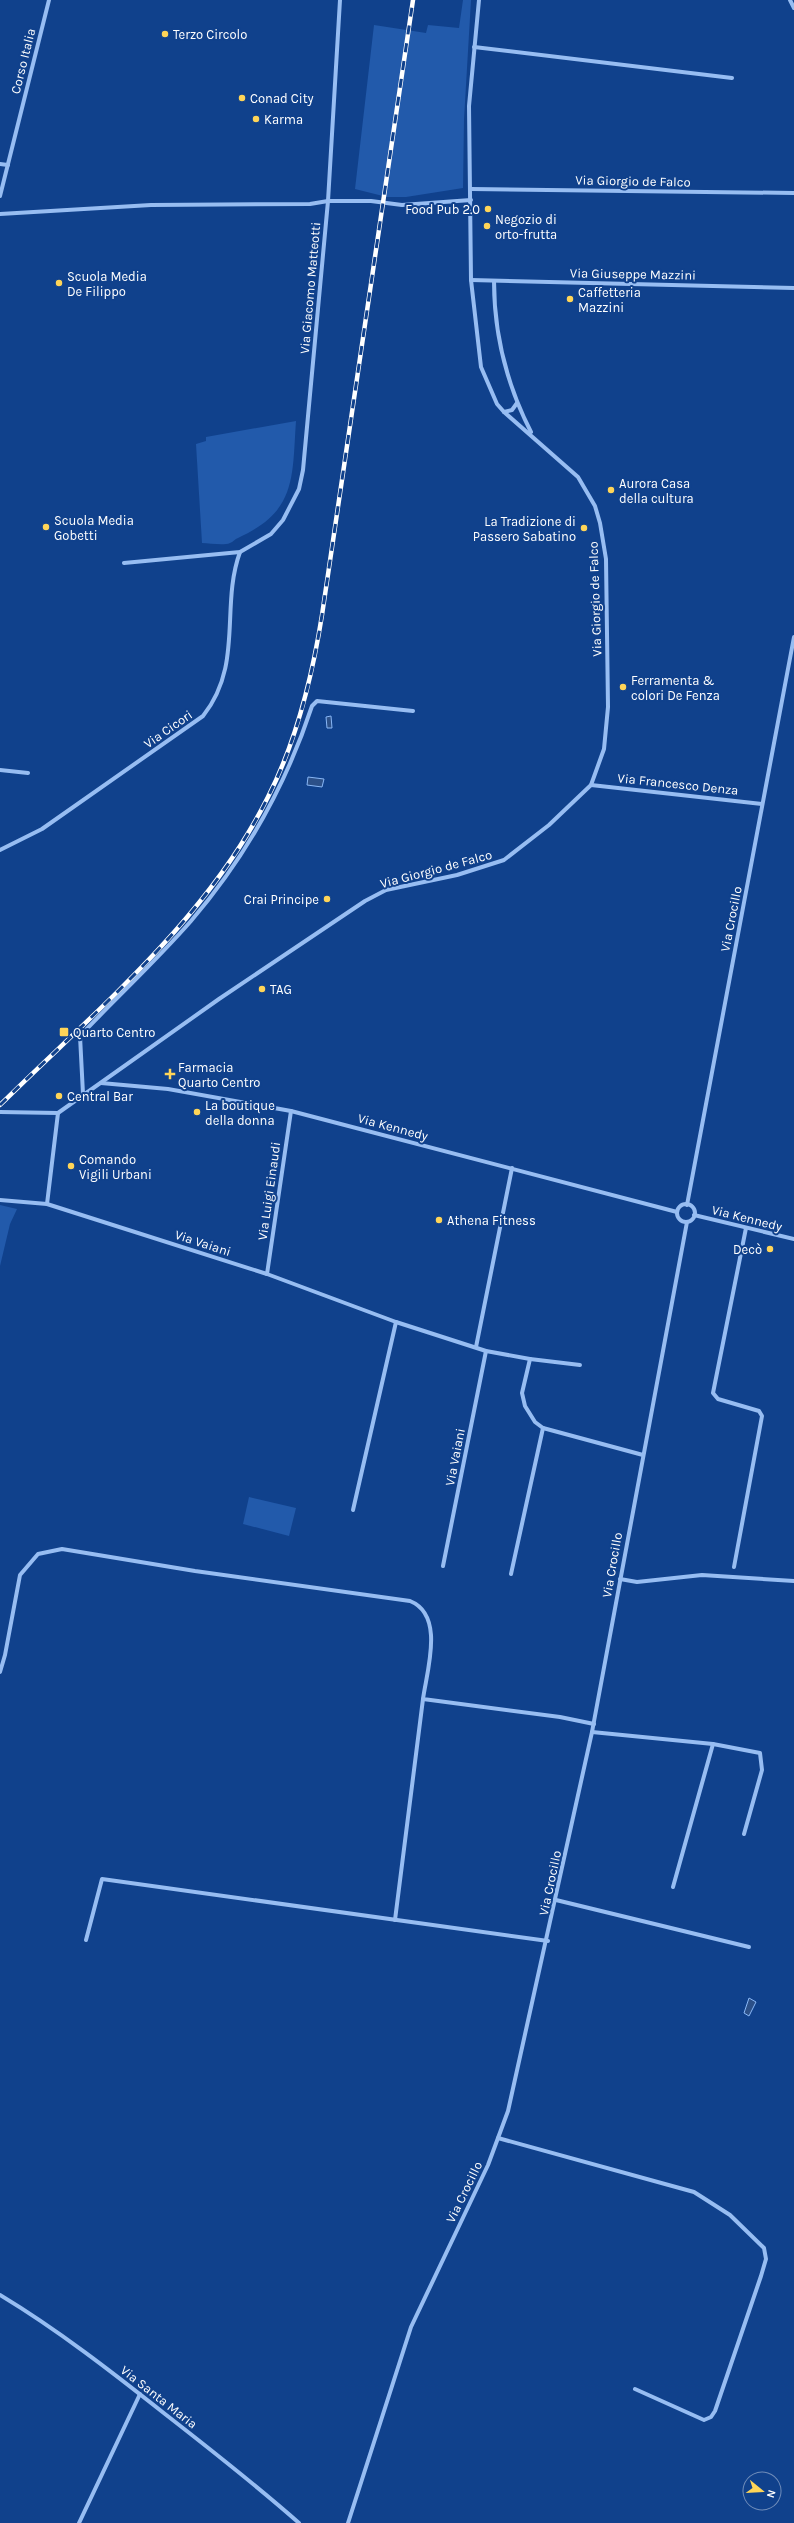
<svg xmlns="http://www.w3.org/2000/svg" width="794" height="2523" viewBox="0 0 794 2523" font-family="Karla,sans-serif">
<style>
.green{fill:#225aab}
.water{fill:#2c5088;stroke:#89b7f6}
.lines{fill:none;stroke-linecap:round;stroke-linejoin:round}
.street{stroke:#97bdf2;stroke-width:4}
.rail-casing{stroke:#fff;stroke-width:4.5}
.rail{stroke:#10418c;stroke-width:3;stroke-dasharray:9;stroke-linecap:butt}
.poi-dot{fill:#ffd558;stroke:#10418c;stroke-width:1.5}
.labels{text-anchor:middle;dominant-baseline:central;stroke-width:4;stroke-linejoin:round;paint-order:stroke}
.poi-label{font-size:13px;fill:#fff;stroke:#10418c;text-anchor:start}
.street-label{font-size:13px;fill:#fff;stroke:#10418c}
</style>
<rect width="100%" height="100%" fill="#10418c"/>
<g class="green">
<path d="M 463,0 L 471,0 L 464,119 L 463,188 L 406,197 L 387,197 L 355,189 L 374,25 L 426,33 L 428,25 L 459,28 Z"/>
<path d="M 296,421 C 292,478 297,511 238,538 C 235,539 233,542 230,543 C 223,546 210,543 202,543 L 196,444 L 206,441 L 206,437 Z"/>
<path d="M 0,1205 L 17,1209 L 10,1224 L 0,1266 Z"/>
<path d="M 249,1497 L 296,1508 L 289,1536 L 243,1524 Z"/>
</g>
<g class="water">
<path d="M 331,716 L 332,728 L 327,728 L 326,717 Z"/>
<path d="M 308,777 L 324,779 L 322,787 L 307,785 Z"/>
<path d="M 749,1998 L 756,2002 L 749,2016 L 744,2013 Z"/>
</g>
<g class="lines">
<g class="street">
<path d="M 790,0 L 794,8"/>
<path d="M 474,47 L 732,78"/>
<path d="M 0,164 L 8,165"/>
<path d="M 471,189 L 794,193"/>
<path d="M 0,196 L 49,0"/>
<path d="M 0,214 L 151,205 L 310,204 L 328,201 L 371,201 L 402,205 L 471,200"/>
<path d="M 471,280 L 794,288"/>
<path d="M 494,281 C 494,333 507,385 531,432"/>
<path d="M 504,412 L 512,410 L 517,403"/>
<path d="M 124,563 L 240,552 L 271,534 L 283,520 L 299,489 L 303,470 L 328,201 L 340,0"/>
<path d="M 0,770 L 28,773"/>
<path d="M 591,785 L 762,804"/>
<path d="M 0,850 L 42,829 L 203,716 C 244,664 220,607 240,552"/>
<path d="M 101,1083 L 168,1089 L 291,1111 L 677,1212"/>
<path d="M 83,1094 L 80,1036 C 117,997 156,961 191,921 C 245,858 286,785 312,706 L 317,701 L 413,711"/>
<path d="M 0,1112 L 58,1113 L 219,999 L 365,901 L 386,890 L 457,875 L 504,860 L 549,825 L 591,785 L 604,749 L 608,707 L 606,559 L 600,523 L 595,506 L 578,477 L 504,412 L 497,404 L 481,367 L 471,280 L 469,106 L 479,0"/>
<path d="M 0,1200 L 47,1204 L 267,1274 L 396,1322 L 486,1351 L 530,1359"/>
<path d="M 47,1204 L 58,1113"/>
<circle cx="686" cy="1213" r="9"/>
<path d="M 687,1205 L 794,637"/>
<path d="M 694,1215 L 794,1239"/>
<path d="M 267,1274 L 291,1111"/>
<path d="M 476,1347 L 512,1168"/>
<path d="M 580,1365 L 530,1359 L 522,1393 L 525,1406 L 535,1422 L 543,1428 L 643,1455"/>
<path d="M 353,1510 L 396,1322"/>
<path d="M 443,1566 L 486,1351"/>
<path d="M 734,1567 L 762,1416 L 759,1411 L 718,1399 L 713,1393 L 746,1228"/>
<path d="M 511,1574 L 543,1428"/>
<path d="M 620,1579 L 637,1582 L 702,1575 L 794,1581"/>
<path d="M 0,1672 L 5,1655 L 20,1575 L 38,1554 L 62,1549 L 195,1571 L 410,1601 C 445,1615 427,1670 423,1699 L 560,1717 L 594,1724"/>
<path d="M 592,1732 L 713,1744 L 760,1753 L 762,1770 L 744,1834"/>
<path d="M 673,1887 L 713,1744"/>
<path d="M 556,1900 L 749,1947"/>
<path d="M 395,1920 L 423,1699"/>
<path d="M 86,1940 L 102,1879 L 548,1941"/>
<path d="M 498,2138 L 694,2192 L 730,2215 L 764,2248 L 766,2259 L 761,2276 L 715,2411 L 711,2417 L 704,2420 L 635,2389"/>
<path d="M 0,2295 C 58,2330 112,2372 165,2414 C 210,2449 256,2485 299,2523"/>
<path d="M 79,2523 L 140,2394"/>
<path d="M 348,2523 L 411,2327 L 488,2165 L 508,2111 L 592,1732 L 687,1222"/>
</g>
<g class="rail-casing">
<path id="rail" d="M 0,1105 C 96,1010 207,920 268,797 C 297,740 312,678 322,615 L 413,0"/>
</g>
<use href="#rail" class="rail"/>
</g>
<g class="poi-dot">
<circle cx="165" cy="34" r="4"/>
<circle cx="242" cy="98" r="4"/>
<circle cx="256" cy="119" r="4"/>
<circle cx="488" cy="209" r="4"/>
<circle cx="487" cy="226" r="4"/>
<circle cx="59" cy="283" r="4"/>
<circle cx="570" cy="299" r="4"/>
<circle cx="611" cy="490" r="4"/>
<circle cx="46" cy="527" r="4"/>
<circle cx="584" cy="528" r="4"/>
<circle cx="623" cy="687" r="4"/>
<circle cx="327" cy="899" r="4"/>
<circle cx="262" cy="989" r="4"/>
<rect x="59" y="1027" width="10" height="10" rx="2"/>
<path d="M168 1068h4v4h4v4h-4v4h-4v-4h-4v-4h4z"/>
<circle cx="59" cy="1096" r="4"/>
<circle cx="197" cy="1112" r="4"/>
<circle cx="71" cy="1166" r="4"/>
<circle cx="439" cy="1220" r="4"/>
<circle cx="770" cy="1249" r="4"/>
</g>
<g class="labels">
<g class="poi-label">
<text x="173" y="34">Terzo Circolo</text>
<text x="250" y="98">Conad City</text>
<text x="264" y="119">Karma</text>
<text x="480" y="209" text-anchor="end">Food Pub 2.0</text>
<text x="495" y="219">Negozio di<tspan x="495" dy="15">orto-frutta</tspan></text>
<text x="67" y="276">Scuola Media<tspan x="67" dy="15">De Filippo</tspan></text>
<text x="578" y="292">Caffetteria<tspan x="578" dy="15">Mazzini</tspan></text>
<text x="619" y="483">Aurora Casa<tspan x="619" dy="15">della cultura</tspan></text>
<text x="54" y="520">Scuola Media<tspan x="54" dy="15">Gobetti</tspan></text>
<text x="576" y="521" text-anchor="end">La Tradizione di<tspan x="576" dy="15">Passero Sabatino</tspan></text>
<text x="631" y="680">Ferramenta &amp;<tspan x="631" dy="15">colori De Fenza</tspan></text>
<text x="319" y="899" text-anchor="end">Crai Principe</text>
<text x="270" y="989">TAG</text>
<text x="73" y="1032">Quarto Centro</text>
<text x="178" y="1067">Farmacia<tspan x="178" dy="15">Quarto Centro</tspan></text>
<text x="67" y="1096">Central Bar</text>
<text x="205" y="1105">La boutique<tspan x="205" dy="15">della donna</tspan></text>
<text x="79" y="1159">Comando<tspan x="79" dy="15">Vigili Urbani</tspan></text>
<text x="447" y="1220">Athena Fitness</text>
<text x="762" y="1249" text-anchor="end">Decò</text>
</g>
<g class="street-label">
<text transform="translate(23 61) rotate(-76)">Corso Italia</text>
<text transform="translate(633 181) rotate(1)">Via Giorgio de Falco</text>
<text transform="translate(633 274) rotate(1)">Via Giuseppe Mazzini</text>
<text transform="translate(310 288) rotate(-85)">Via Giacomo Matteotti</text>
<text transform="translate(595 599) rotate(-92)">Via Giorgio de Falco</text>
<text transform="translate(168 729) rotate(-35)">Via Cicori</text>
<text transform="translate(678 784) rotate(6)">Via Francesco Denza</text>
<text transform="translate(436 869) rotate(-15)">Via Giorgio de Falco</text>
<text transform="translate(731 919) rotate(-79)">Via Crocillo</text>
<text transform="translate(393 1127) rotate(15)">Via Kennedy</text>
<text transform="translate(269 1191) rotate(-82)">Via Luigi Einaudi</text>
<text transform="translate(747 1218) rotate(14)">Via Kennedy</text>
<text transform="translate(203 1243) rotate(18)">Via Vaiani</text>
<text transform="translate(455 1457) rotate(-79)">Via Vaiani</text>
<text transform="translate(612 1565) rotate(-80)">Via Crocillo</text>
<text transform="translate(550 1883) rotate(-78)">Via Crocillo</text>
<text transform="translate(464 2192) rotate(-64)">Via Crocillo</text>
<text transform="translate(159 2397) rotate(38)">Via Santa Maria</text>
</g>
</g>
<g transform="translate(762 2491) rotate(108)"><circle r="19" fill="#10418c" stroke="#708dba"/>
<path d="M0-3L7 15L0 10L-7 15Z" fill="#ffd558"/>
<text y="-6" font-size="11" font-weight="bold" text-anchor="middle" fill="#ffffff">N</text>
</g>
</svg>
